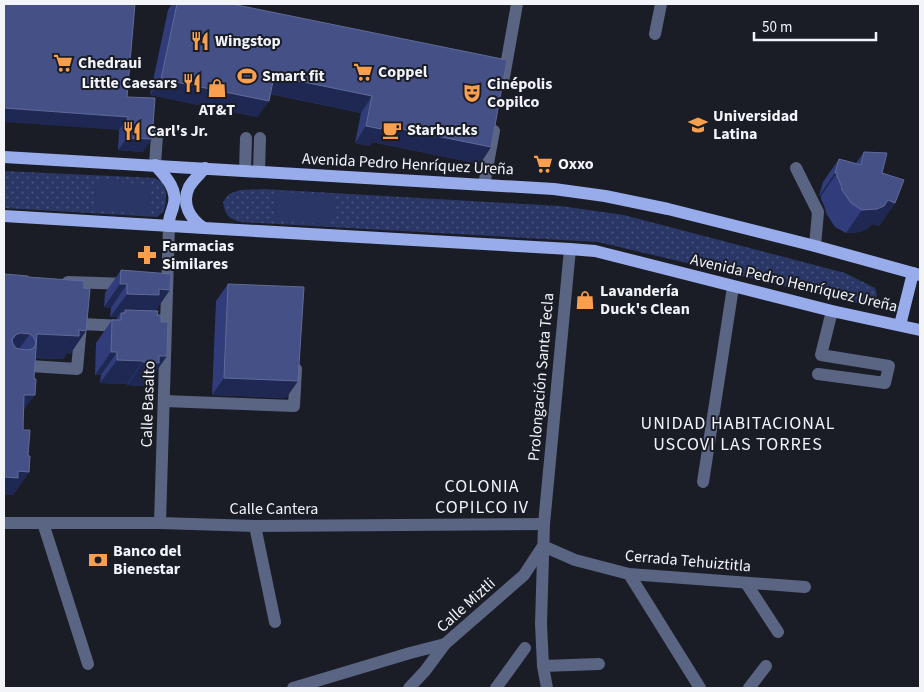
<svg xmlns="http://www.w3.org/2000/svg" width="924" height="692" viewBox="0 0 924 692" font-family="'Source Sans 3',sans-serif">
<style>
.park{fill:url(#park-dots)}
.garden{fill:#2a3665}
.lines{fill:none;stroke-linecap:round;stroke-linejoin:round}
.minor{stroke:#5a6483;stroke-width:12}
.major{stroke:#98acec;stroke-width:12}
.wall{fill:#313d7a}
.shaded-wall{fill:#1f2852}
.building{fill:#455087;stroke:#606a99;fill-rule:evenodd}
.labels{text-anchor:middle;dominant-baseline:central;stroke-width:4;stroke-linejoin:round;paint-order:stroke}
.poi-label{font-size:16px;font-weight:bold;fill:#f2f4fa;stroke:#1a1d25;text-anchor:start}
.street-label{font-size:16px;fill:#f2f4fa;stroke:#1a1d25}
.neighbourhood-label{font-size:18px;letter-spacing:1px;fill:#f2f4fa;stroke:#1a1d25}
</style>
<defs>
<pattern id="park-dots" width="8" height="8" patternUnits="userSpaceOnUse" patternTransform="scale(1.25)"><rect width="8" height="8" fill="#2a3665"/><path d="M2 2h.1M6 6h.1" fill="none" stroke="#49547c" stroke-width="1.8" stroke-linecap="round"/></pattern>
</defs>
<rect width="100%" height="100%" fill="#1a1d25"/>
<g class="park">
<path d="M 4,171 L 155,178 L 162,182 L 166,191 L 166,202 L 164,211 L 157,217 L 4,208 Z"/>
<path d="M 264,189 L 560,206 L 624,215 L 845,273 L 875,288 L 877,295 L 875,300 L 869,303 L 856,303 L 598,242 L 240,222 C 228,218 225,215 223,202 L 229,194 L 240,190 Z"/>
</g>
<g class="garden">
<path d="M 97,180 L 150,185 L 148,214 L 94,210 Z"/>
<path d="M 281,192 L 330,195 L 334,199 L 333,221 L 329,224 L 277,221 L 274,218 L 276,194 Z"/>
</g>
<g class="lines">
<g class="minor">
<path d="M 655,34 L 661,4"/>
<path d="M 504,77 L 517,4"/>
<path d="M 155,165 L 157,135"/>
<path d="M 796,168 L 818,212 L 815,246"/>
<path d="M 245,171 L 246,138"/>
<path d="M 259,171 L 260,138"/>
<path d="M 484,185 L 494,131"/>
<path d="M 68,282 L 128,284"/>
<path d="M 81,324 L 124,326"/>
<path d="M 30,366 L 77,369 L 81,325"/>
<path d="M 818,374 L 885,383 L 889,366 L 821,355 L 832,311"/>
<path d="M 164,401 L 294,406 L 296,369"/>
<path d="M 703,482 L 733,287"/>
<path d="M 4,523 L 160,523 L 255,526 L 544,524"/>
<path d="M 43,523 L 88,664"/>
<path d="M 160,523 L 169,226"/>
<path d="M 255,526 L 275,622"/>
<path d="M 629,574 L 700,688"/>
<path d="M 746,583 L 778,632"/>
<path d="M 543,666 L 599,664"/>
<path d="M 293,688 L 410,653 L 445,644"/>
<path d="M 409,688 L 425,671 L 445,644 L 524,575 L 543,546 L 575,560 L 629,574 L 805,587"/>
<path d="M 496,688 L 525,648"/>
<path d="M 547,688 L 543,666 L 541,624 L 544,524 L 570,249"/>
<path d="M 749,688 L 766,666"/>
</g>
<g class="major">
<path d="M 4,157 L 554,189 L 605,196 L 668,209 L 815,246 L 920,275"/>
<path d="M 155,165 C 166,177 179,190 173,207 C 171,214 168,219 169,226"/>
<path d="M 4,216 L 204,228 L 570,249 L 595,251 L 832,311 L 920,330"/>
<path d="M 204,228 C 190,219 181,204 189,187 C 193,180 200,174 205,168"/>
<path d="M 900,325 L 913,273"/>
</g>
</g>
<g class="wall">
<path d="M 172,4 L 232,4 L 491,147 L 480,164 L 372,142 L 370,146 L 355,143 L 361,113 L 270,94 L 269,101 L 257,117 L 150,95 L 168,10 Z"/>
<path d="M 127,97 L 143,152 L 118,150 L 119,130 Z"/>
<path d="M 864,152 L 882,173 L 895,203 L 879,226 L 872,224 L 867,229 L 860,232 L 846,233 L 835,227 L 826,213 L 825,208 L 821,199 L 821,196 L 819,196 L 823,182 L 839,159 L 856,163 Z"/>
<path d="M 121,270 L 155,311 L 151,379 L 148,379 L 143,386 L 127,385 L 127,384 L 100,383 L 101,375 L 95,375 L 96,343 L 112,320 L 116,320 L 118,317 L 110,317 L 111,308 L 104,307 L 105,293 Z"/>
<path d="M 4,274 L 28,277 L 84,288 L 86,331 L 70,354 L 67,353 L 63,359 L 35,358 L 23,411 L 23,430 L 28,456 L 29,472 L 13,495 L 6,495 Z"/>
<path d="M 228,284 L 298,381 L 286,398 L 212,395 L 216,301 Z"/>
</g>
<g class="shaded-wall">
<path d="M 274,76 L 372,96 L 361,113 L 262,92 Z"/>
<path d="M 161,79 L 269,101 L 257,117 L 150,95 Z"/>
<path d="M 4,108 L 128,117 L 119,130 L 4,122 Z"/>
<path d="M 382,125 L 491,147 L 480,164 L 372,142 L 370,146 L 355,143 L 366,126 Z"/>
<path d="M 127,138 L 152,139 L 143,152 L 118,150 Z"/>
<path d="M 835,173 L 837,173 L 821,196 L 819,196 Z"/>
<path d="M 888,200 L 895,203 L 879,226 L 872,224 L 867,229 L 860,232 L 846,233 L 862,210 Z"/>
<path d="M 120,284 L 127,284 L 111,308 L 104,307 Z"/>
<path d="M 159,289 L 170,290 L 154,313 L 125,313 L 125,310 L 121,316 L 121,313 L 118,317 L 110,317 L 127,294 Z"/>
<path d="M 79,330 L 86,331 L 70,354 L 67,353 L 63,359 L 27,357 L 35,346 L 36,342 L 37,334 Z"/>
<path d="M 21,333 L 30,334 L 13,357 L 4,352 L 17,334 Z"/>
<path d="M 111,352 L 117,352 L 101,375 L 95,375 Z"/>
<path d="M 159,356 L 167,356 L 151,379 L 148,379 L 143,386 L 127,385 L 143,362 Z"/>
<path d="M 117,360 L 143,361 L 127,384 L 100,383 Z"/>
<path d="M 224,378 L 298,381 L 286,398 L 212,395 Z"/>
<path d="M 24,395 L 35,395 L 18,418 Z"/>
<path d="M 18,471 L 29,472 L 13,495 L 6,495 L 4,498 L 4,477 Z"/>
</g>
<g class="building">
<path d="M 4,4 L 135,4 L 127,97 L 155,98 L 152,139 L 127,138 L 128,117 L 4,108 Z"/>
<path d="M 177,4 L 232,4 L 507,60 L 491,147 L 382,125 L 381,129 L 366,126 L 372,96 L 274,76 L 269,101 L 161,79 Z"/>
<path d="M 864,152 L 887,153 L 882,173 L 904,180 L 895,203 L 888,200 L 884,206 L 877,209 L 862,210 L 851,203 L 842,190 L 841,185 L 837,176 L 837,173 L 835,173 L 839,159 L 861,165 Z"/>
<path d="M 121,270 L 171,274 L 170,290 L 159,289 L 159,295 L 127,294 L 127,284 L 120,284 Z"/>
<path d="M 4,274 L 28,276 L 28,277 L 84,281 L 84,288 L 90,289 L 86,331 L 79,330 L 79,336 L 37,334 L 34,379 L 36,379 L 35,395 L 24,395 L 23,430 L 30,430 L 28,456 L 30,456 L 29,472 L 18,471 L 18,478 L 4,477 ZM 21,333 L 30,334 L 33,336 L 36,342 L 35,346 L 32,349 L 27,350 L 19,349 L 16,348 L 13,344 L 12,339 L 17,334 Z"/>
<path d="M 228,284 L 304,287 L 298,381 L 224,378 Z"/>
<path d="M 125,310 L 158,311 L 157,315 L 161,315 L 161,322 L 168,322 L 167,356 L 159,356 L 159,363 L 143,362 L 143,361 L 117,360 L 117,352 L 111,352 L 112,320 L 121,320 L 121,313 L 125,313 Z"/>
</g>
<defs>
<g id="restaurant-bare" transform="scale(1.5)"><path d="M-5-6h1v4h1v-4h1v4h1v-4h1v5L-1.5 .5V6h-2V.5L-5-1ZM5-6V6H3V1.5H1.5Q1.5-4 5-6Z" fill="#f99f4d" stroke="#1a1d25" stroke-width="2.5" paint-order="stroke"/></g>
<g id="supermarket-bare" transform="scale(1.5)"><path d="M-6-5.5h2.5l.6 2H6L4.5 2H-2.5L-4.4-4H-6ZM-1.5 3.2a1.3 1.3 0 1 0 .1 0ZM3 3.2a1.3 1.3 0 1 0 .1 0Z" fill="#f99f4d" stroke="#1a1d25" stroke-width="2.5" paint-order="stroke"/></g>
<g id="stadium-bare" transform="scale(1.5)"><path d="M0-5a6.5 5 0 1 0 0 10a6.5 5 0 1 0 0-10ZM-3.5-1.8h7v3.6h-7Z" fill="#f99f4d" stroke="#1a1d25" stroke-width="2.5" paint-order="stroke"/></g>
<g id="shop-bare" transform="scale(1.5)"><path d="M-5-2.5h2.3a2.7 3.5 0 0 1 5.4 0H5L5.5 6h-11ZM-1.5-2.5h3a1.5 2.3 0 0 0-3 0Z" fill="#f99f4d" stroke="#1a1d25" stroke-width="2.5" paint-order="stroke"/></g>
<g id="theatre-bare" transform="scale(1.5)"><path d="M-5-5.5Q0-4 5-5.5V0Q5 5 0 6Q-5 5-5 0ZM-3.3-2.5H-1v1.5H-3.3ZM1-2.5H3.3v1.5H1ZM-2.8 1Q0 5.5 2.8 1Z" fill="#f99f4d" stroke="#1a1d25" stroke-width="2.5" paint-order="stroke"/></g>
<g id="university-bare" transform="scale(1.5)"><path d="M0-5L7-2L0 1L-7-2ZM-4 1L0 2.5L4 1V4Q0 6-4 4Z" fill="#f99f4d" stroke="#1a1d25" stroke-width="2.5" paint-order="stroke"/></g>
<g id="cafe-bare" transform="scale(1.5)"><path d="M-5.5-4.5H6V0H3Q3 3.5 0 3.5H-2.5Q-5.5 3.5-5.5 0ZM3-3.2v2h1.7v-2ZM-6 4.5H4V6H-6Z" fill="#f99f4d" stroke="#1a1d25" stroke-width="2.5" paint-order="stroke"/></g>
<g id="pharmacy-bare" transform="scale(1.5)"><path d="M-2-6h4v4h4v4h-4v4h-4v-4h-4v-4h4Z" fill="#f99f4d" stroke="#1a1d25" stroke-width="2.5" paint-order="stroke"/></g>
<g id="bank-bare" transform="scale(1.5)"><path d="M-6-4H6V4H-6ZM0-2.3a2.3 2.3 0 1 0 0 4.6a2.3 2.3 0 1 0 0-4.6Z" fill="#f99f4d" stroke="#1a1d25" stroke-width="2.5" paint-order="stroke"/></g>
</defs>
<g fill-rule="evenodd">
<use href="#restaurant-bare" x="200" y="41"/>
<use href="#supermarket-bare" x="63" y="63"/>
<use href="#supermarket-bare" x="363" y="72"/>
<use href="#stadium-bare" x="247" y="76"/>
<use href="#restaurant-bare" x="192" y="83"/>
<use href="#shop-bare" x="217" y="88"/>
<use href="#theatre-bare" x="472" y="93"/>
<use href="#university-bare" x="698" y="125"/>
<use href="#cafe-bare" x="392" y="130"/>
<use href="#restaurant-bare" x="132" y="131"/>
<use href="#supermarket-bare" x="543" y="164"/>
<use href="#pharmacy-bare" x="147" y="255"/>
<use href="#shop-bare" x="585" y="300"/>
<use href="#bank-bare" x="98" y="560"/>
</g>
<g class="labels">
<g class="poi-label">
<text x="215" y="41">Wingstop</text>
<text x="78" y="63">Chedraui</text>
<text x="378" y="72">Coppel</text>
<text x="262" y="76">Smart fit</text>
<text x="177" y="83" text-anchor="end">Little Caesars</text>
<text x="487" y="84">Cinépolis<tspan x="487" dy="18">Copilco</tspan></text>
<text x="217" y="110" text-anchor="middle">AT&amp;T</text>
<text x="713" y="116">Universidad<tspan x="713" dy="18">Latina</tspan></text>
<text x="407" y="130">Starbucks</text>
<text x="147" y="131">Carl's Jr.</text>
<text x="558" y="164">Oxxo</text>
<text x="162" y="246">Farmacias<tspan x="162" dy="18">Similares</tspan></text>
<text x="600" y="291">Lavandería<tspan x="600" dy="18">Duck's Clean</tspan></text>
<text x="113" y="551">Banco del<tspan x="113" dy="18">Bienestar</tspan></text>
</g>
<g class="street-label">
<text transform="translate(408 164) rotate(3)">Avenida Pedro Henríquez Ureña</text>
<text transform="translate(794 283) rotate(13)">Avenida Pedro Henríquez Ureña</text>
<text transform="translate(541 377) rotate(-85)">Prolongación Santa Tecla</text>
<text transform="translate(148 404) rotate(-88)">Calle Basalto</text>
<text x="274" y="509">Calle Cantera</text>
<text transform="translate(688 561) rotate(5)">Cerrada Tehuiztitla</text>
<text transform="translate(466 605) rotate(-42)">Calle Miztli</text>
</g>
<g class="neighbourhood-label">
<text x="738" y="423">UNIDAD HABITACIONAL<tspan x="738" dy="21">USCOVI LAS TORRES</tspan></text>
<text x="482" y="486">COLONIA<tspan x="482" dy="21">COPILCO IV</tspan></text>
</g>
</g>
<rect width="924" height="692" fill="none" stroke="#f2f4fa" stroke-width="10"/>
<path d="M754 32v8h122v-8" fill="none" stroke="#f2f4fa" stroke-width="2.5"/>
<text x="762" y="32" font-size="15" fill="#f2f4fa" stroke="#1a1d25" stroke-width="4" paint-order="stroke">50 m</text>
</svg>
